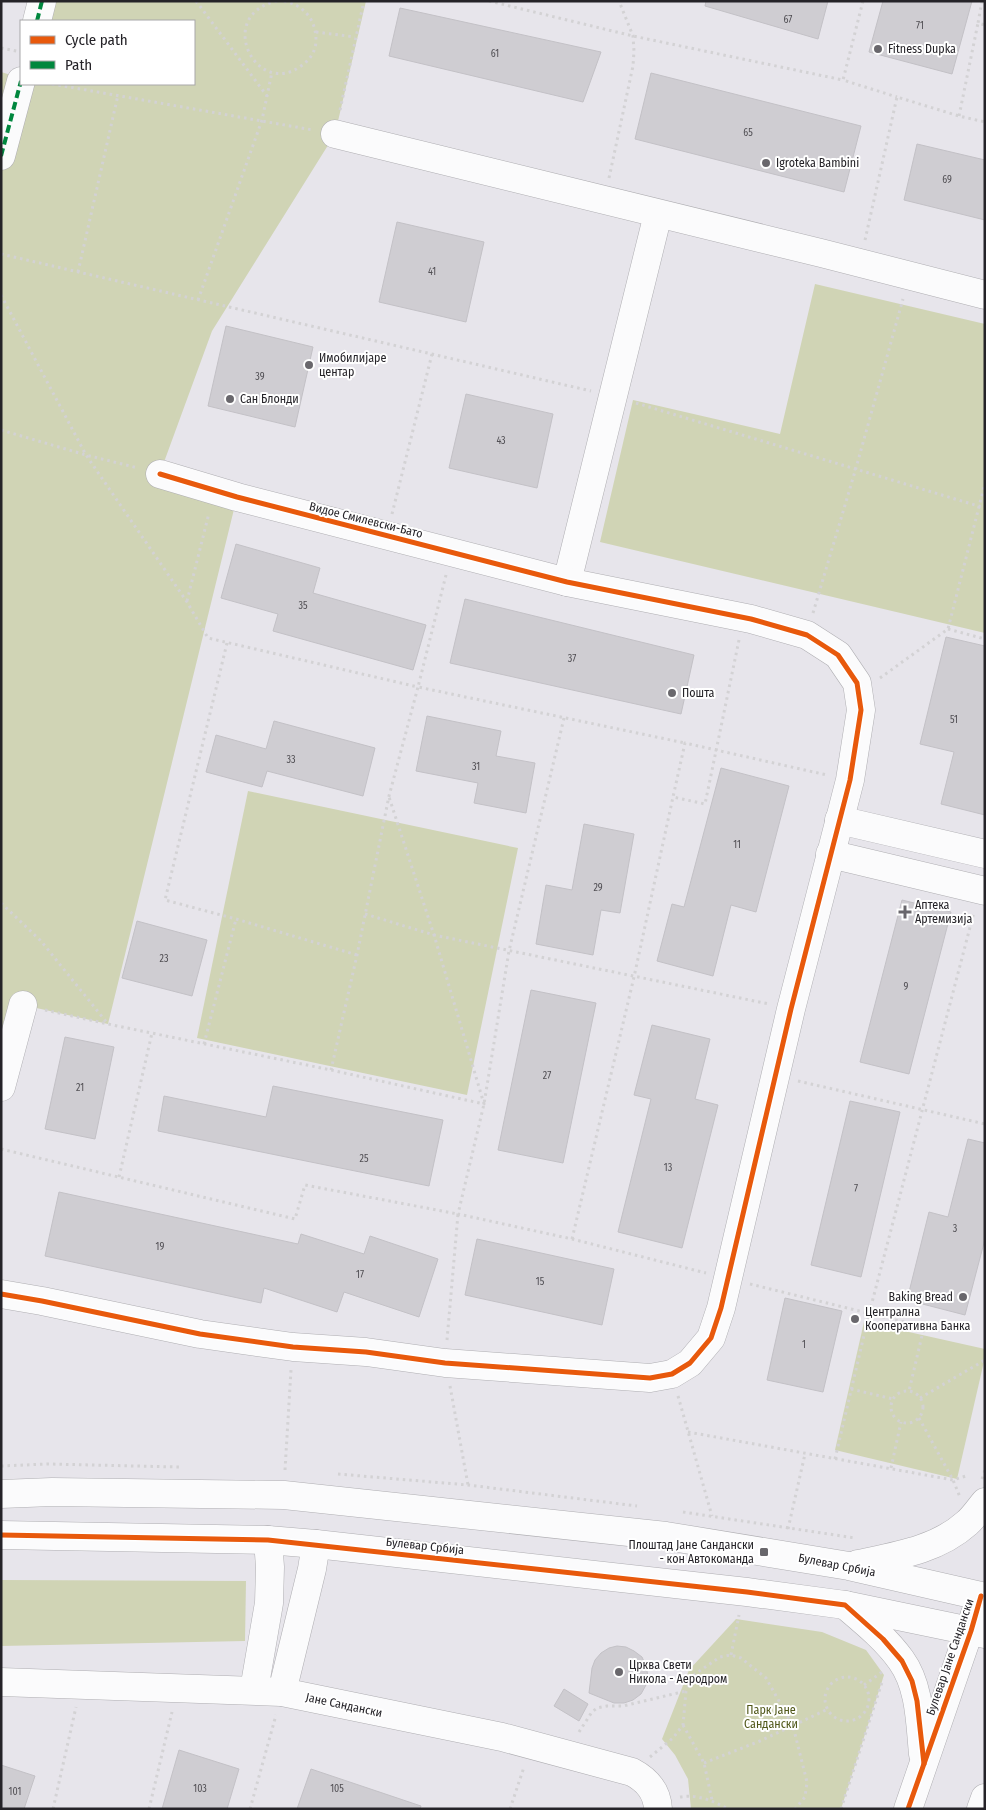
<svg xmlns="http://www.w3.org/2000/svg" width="986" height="1810" viewBox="0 0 986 1810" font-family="'Fira Sans Condensed',sans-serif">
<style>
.green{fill:#d0d4b5}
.building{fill:#cfcdd2;stroke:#c3c1c6}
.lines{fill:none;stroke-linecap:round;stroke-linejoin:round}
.minor-casing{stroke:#afaeb2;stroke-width:29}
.path{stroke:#d3d2d4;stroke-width:3;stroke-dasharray:2.5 4;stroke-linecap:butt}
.minor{stroke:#fbfbfc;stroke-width:28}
.quiet{stroke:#00873e;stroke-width:4;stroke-dasharray:8 4;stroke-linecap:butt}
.cycleway-casing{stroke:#fff;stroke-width:8}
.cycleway{stroke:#e8590c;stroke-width:5}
.poi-dot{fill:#69676c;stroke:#fff;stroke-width:2}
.labels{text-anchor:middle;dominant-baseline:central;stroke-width:4;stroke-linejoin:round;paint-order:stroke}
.number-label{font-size:10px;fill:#514f54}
.poi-label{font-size:12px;fill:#252328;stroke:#fff;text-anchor:start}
.street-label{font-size:12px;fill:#252328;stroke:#fff}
.park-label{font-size:12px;fill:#51581a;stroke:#fff}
</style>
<rect width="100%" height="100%" fill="#e7e5eb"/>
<g class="green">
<path d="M 42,1 L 366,1 L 335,134 L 212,331 L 160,473 L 237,497 L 108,1024 L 23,1005 L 1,1087 L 1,72 L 21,78 L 21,84 L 194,84 L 194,21 L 37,21 Z"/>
<path d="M 815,284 L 985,324 L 985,633 L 600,542 L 633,400 L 780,434 Z"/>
<path d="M 248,791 L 518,848 L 467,1095 L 197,1038 Z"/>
<path d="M 864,1322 L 985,1349 L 985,1357 L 957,1479 L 835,1450 Z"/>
<path d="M 1,1580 L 246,1581 L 245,1641 L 1,1646 Z"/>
<path d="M 736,1619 L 822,1632 L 866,1650 L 884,1675 L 841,1809 L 691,1809 L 688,1779 L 675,1755 L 662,1739 L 689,1670 Z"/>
</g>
<g class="building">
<path d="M 706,1 L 828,1 L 818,39 L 705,6 Z"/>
<path d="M 883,1 L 972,1 L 952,74 L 869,52 Z"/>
<path d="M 400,8 L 601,52 L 583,102 L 389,56 Z"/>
<path d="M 651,73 L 861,126 L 844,192 L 635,139 Z"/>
<path d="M 917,144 L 985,160 L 985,220 L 904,200 Z"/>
<path d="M 397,222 L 484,242 L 466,322 L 379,302 Z"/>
<path d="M 226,326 L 313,347 L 295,427 L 208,406 Z"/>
<path d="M 466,394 L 553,414 L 537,488 L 449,468 Z"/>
<path d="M 236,544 L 320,568 L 313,593 L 426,625 L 413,670 L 273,631 L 278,614 L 221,598 Z"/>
<path d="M 465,599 L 694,655 L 681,714 L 450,663 Z"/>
<path d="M 946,637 L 985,646 L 985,815 L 941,804 L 954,752 L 920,744 Z"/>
<path d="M 427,716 L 501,731 L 496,756 L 535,763 L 526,813 L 474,803 L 478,783 L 416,771 Z"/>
<path d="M 274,721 L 375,748 L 363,796 L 267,771 L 262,787 L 206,772 L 216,735 L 266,749 Z"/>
<path d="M 721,768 L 789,786 L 756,912 L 731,905 L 713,976 L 657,961 L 672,904 L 684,907 Z"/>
<path d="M 584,824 L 634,834 L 620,913 L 601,910 L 593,955 L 536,944 L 546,885 L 572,890 Z"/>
<path d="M 902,900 L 951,912 L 909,1074 L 860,1062 Z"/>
<path d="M 137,921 L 207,940 L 192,996 L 122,978 Z"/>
<path d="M 531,990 L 596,1003 L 563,1163 L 498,1150 Z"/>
<path d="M 652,1025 L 710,1039 L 695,1099 L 718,1105 L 682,1248 L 618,1232 L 651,1099 L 634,1095 Z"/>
<path d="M 65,1037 L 114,1047 L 95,1139 L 45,1129 Z"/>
<path d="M 273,1086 L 443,1120 L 429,1186 L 158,1131 L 164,1096 L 266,1117 Z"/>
<path d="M 850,1101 L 900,1112 L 861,1277 L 811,1265 Z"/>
<path d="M 968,1139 L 985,1143 L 985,1239 L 965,1315 L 907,1300 L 929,1212 L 948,1217 Z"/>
<path d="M 59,1192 L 298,1244 L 301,1234 L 364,1254 L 370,1236 L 438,1259 L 419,1317 L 344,1292 L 337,1312 L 264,1288 L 261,1303 L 45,1256 Z"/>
<path d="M 477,1239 L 614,1269 L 602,1325 L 465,1295 Z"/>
<path d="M 785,1298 L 842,1311 L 823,1392 L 767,1380 Z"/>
<path d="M 617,1646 L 626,1647 L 634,1651 L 642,1657 L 646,1666 L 648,1676 L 646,1685 L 641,1694 L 633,1700 L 624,1703 L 614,1703 L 589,1693 L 592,1668 L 595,1660 L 601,1653 L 609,1648 Z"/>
<path d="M 564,1689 L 588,1704 L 579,1721 L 554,1706 Z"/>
<path d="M 179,1750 L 239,1769 L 227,1809 L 162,1809 Z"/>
<path d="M 1,1765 L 35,1776 L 24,1809 L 1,1809 Z"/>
<path d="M 311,1769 L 421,1806 L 420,1809 L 297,1809 Z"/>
</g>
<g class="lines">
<g class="minor-casing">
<g id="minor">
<path d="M 37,21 L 42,1"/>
<path d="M 335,134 L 821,253 L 985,295"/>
<path d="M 1,156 L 21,81"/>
<path d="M 567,582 L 658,214"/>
<path d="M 839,820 L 985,854"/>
<path d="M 830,854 L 985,891"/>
<path d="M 1,1087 L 23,1005"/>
<path d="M 1,1294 L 42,1301 L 200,1334 L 293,1347 L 366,1352 L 445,1363 L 650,1378 L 672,1374 L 690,1363 L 711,1338 L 721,1308 L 791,1009 L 850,780 L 861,710 L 857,683 L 838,655 L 807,635 L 751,619 L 567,582 L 237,497 L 160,474"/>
<path d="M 1,1494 L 52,1492 L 284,1495 L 666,1536 L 849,1566 L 985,1597"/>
<path d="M 1,1535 L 268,1540 L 316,1544 L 747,1592 L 845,1605 L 985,1634"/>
<path d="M 858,1564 C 896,1556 937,1550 967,1523 C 974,1517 979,1509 985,1502"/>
<path d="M 845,1605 C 865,1622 886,1639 901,1660 C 920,1686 920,1723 923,1754"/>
<path d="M 1,1682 L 282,1692 L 502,1737 L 632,1772 C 647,1780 657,1791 658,1809"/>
<path d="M 254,1690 L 269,1603 L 270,1567 L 268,1540"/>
<path d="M 282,1692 L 312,1569 L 316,1544"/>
<path d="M 908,1809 L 975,1614"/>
<path d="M 981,1809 L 985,1798"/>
</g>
</g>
<g class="path">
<path d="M 196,1 L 267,96"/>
<path d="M 277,1 C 214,15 256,99 301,66 C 310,60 316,51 316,40 C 316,19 303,4 282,1"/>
<path d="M 489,1 L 633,36 L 843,80"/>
<path d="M 863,1 L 843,80 L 897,97"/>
<path d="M 982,1 L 978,23 L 985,25"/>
<path d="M 316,32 L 355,37"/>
<path d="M 1,48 L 21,52"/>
<path d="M 52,84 L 313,130"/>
<path d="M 340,110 L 364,1"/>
<path d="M 959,116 L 978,23"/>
<path d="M 609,178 L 633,66 L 634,51 L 633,36 L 619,1"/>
<path d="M 865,240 L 897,97 L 959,116 L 985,122"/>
<path d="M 1,254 L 591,391"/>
<path d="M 78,272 L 118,95"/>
<path d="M 1,295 L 86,455 L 187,602 L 208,638 L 418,687 L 389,796 L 357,955 L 331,1070"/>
<path d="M 198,300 L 262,120 L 272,72"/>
<path d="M 636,403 L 985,508"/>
<path d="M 1,430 L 86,455 L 138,468"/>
<path d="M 392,514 L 432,354"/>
<path d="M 446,575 L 418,687 L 685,743"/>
<path d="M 187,601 L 209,513"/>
<path d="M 813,613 L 856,468 L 903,299"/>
<path d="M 948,629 L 985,639"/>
<path d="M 739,640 L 705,804 L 673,797 L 685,743 L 827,775"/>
<path d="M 227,643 L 165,900 L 236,919 L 357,955"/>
<path d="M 880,678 L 948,629 L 985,483"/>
<path d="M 564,718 L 509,951 L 484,1104 L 458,1214 L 572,1239 L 706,1273"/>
<path d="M 1,903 L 41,941 L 108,1024"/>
<path d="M 365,914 L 434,935 L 769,1004"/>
<path d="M 45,1010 L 108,1024 L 331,1070 L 484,1104 L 434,935 L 389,797"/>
<path d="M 204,1044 L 236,919"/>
<path d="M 798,1081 L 985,1124"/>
<path d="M 1,1149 L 295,1219 L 305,1185 L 458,1214 L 447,1340"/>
<path d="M 119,1177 L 152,1033"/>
<path d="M 572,1239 L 634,977 L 673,797"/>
<path d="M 750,1284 L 924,1327 L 909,1391"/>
<path d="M 450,1386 L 468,1485"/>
<path d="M 851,1389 L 893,1399"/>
<circle cx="907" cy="1407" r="16"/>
<path d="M 678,1396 L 712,1516"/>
<path d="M 920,1398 L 985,1360"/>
<path d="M 919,1418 L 953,1480 L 960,1497"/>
<path d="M 688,1432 L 953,1480 L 966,1476"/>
<path d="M 835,1459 L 869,1314 L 974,912"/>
<path d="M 1,1466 L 48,1464 L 179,1467"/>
<path d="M 891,1468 L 901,1422"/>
<path d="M 285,1470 L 291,1370"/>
<path d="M 338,1474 L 468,1485 L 637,1506"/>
<path d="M 982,1479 L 985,1470"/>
<path d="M 683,1512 L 855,1538"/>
<path d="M 788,1529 L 805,1454"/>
<path d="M 731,1655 L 739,1615"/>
<circle cx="847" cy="1699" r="22"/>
<path d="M 864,1685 L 882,1672"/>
<path d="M 683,1725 L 704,1763 L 712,1800"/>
<path d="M 579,1732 L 592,1712 L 597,1708 L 607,1706 L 623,1706 L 686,1691"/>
<path d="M 650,1757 L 673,1738 L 683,1725 L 686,1691 L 695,1674 L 720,1657 L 731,1655 L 741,1658 L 766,1678 L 793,1726 L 807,1782 L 805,1797 L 795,1809"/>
<path d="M 704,1763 L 760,1741 L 828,1709"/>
<path d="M 680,1797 C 698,1794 713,1801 728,1809"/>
<path d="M 53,1809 L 76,1707"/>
<path d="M 149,1809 L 172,1712"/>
<path d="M 250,1809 L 276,1715"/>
<path d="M 510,1809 L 524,1767"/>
<path d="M 841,1809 L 883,1679"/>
</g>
<use href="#minor" class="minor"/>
<g class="quiet">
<path d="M 37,21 L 42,1"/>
<path d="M 1,156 L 21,81"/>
</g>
<g class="cycleway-casing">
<g id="cycleway">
<path d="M 1,1294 L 42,1301 L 200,1334 L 293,1347 L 366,1352 L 445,1363 L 650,1378 L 672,1374 L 690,1363 L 711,1338 L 721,1308 L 791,1009 L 850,780 L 861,710 L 857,683 L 838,655 L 807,635 L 751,619 L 567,582 L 237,497 L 160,474"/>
<path d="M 1,1535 L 268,1540 L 747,1592 L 845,1605 L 883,1639 L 902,1661 L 912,1681 L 917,1701 L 924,1764"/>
<path d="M 908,1809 L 971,1631 L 981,1596"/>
</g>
</g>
<use href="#cycleway" class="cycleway"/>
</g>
<g class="poi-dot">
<circle cx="878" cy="49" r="5"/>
<circle cx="766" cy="163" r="5"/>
<circle cx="309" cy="365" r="5"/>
<circle cx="230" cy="399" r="5"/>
<circle cx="672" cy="693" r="5"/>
<path d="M902.5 904.5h5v5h5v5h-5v5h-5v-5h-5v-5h5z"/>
<circle cx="963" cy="1297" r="5"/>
<circle cx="855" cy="1319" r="5"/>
<rect x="759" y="1547" width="10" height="10" rx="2.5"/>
<circle cx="619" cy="1672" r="5"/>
</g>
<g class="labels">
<g class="number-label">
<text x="788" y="20">67</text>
<text x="920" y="26">71</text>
<text x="495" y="54">61</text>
<text x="748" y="133">65</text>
<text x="947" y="180">69</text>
<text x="432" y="272">41</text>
<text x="260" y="377">39</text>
<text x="501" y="441">43</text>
<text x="303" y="606">35</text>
<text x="572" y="659">37</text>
<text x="954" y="720">51</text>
<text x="291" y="760">33</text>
<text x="476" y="767">31</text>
<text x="737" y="845">11</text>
<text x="598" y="888">29</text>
<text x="164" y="959">23</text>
<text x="906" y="987">9</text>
<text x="547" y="1076">27</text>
<text x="80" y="1088">21</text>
<text x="364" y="1159">25</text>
<text x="668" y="1168">13</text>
<text x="856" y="1189">7</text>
<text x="955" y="1229">3</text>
<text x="160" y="1247">19</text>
<text x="360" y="1275">17</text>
<text x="540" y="1282">15</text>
<text x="804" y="1345">1</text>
<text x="200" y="1789">103</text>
<text x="337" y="1789">105</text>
<text x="15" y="1792">101</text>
</g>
<g class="poi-label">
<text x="888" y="49">Fitness Dupka</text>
<text x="776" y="163">Igroteka Bambini</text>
<text x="319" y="358">Имобилијаре<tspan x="319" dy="14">центар</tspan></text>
<text x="240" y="399">Сан Блонди</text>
<text x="682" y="693">Пошта</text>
<text x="915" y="905">Аптека<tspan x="915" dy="14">Артемизија</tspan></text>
<text x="953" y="1297" text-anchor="end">Baking Bread</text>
<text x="865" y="1312">Централна<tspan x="865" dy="14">Кооперативна Банка</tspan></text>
<text x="754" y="1545" text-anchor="end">Плоштад Јане Сандански<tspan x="754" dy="14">- кон Автокоманда</tspan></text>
<text x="629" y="1665">Црква Свети<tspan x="629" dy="14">Никола - Аеродром</tspan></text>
</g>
<g class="street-label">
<text transform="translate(366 520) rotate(14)">Видое Смилевски-Бато</text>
<text transform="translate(425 1546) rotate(6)">Булевар Србија</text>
<text transform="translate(837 1565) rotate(11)">Булевар Србија</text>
<text transform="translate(950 1657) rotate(-71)">Булевар Јане Сандански</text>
<text transform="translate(344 1705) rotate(12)">Јане Сандански</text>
</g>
<g class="park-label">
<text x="771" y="1710">Парк Јане<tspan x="771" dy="14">Сандански</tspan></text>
</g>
</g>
<rect width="986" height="1810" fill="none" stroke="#252328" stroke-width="5"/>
<rect x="20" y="20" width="175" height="65" fill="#ffffff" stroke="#a8a7a9"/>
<rect x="30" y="36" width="25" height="8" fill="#e8590c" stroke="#a8a7a9"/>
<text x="65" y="45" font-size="15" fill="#252328">Cycle path</text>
<rect x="30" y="61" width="25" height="8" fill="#00873e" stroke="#a8a7a9"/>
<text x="65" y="70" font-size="15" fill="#252328">Path</text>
</svg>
